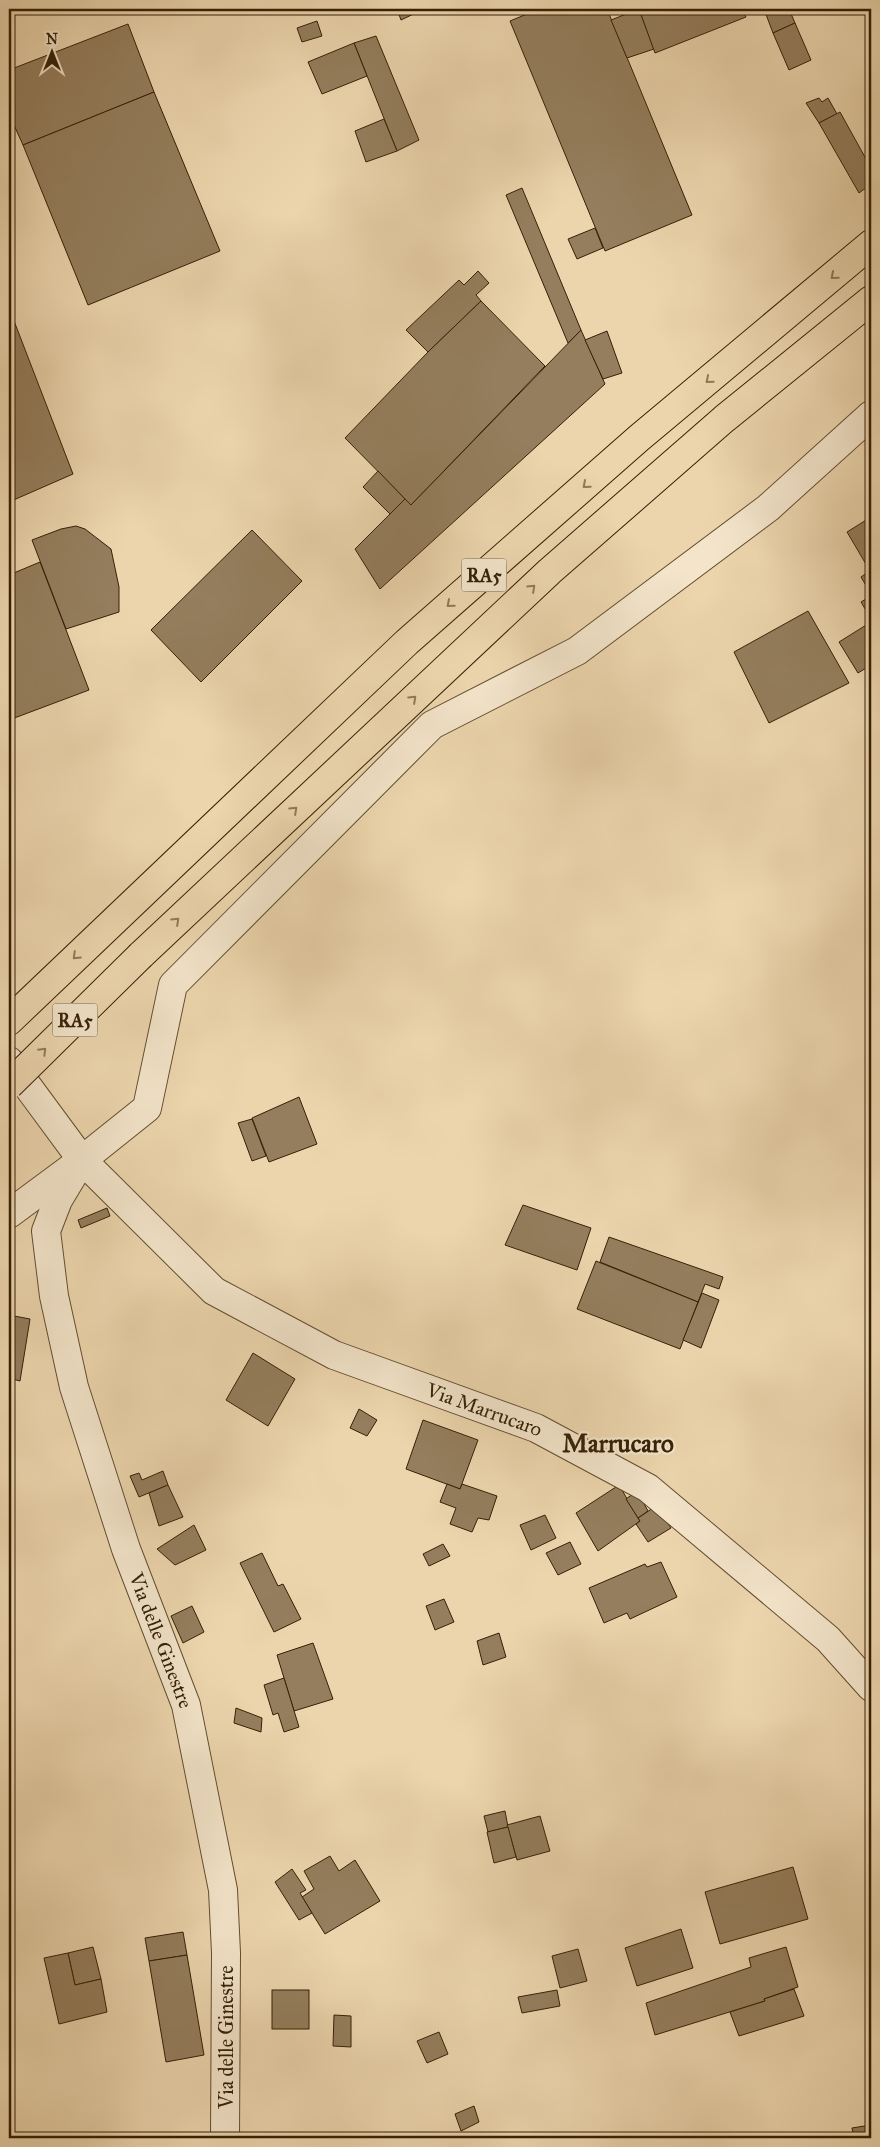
<svg xmlns="http://www.w3.org/2000/svg" width="880" height="2147" viewBox="0 0 880 2147" font-family="'IM FELL Great Primer',serif">
<style>
.building{fill:#947e5d;stroke:#352007}
.lines{fill:none;stroke-linecap:round;stroke-linejoin:round}
.minor-casing{stroke:#634d30;stroke-width:30}
.motorway-casing{stroke:#352007;stroke-width:30}
.minor{stroke:#f3e4ca;stroke-width:28}
.motorway{stroke:#ecd5ad;stroke-width:28}
.motorway-bridge-casing{stroke:#352007;stroke-width:30;stroke-linecap:butt}
.motorway-bridge{stroke:#ecd5ad;stroke-width:28}
.oneway{stroke:#907a5a}
.labels{text-anchor:middle;dominant-baseline:central;stroke-width:4.5;stroke-linejoin:round;paint-order:stroke}
.shield{fill:#f3e4ca;stroke:#6e5b42;stroke-width:1}
.shield-label{font-size:19px;font-weight:bold;fill:#352007}
.street-label{font-size:20px;fill:#352007;stroke:#f3e4ca}
.district-label{font-size:25px;font-weight:bold;fill:#352007;stroke:#f3e4ca}
</style>
<rect width="100%" height="100%" fill="#ecd5ad"/>
<filter id="stains"><feTurbulence type="fractalNoise" baseFrequency=".004" numOctaves="4"/><feColorMatrix values="0 0 0 0 .2 0 0 0 0 .09 0 0 0 0 .02 0 0 0 .5 -.17"/></filter>
<radialGradient id="worn" r=".72"><stop offset=".6" stop-color="#630" stop-opacity="0"/><stop offset="1" stop-color="#630" stop-opacity=".3"/></radialGradient>
<g class="building">
<path d="M 397,9 L 424,9 L 401,20 Z"/>
<path d="M 539,9 L 607,9 L 692,215 L 605,251 L 510,21 Z"/>
<path d="M 639,9 L 654,49 L 627,58 L 611,20 Z"/>
<path d="M 639,9 L 742,9 L 746,17 L 655,53 Z"/>
<path d="M 764,9 L 789,9 L 795,23 L 773,33 Z"/>
<path d="M 317,21 L 322,36 L 302,42 L 297,28 Z"/>
<path d="M 795,23 L 811,60 L 789,70 L 773,33 Z"/>
<path d="M 128,24 L 154,92 L 23,145 L 9,114 L 9,70 Z"/>
<path d="M 376,36 L 419,140 L 397,151 L 354,43 Z"/>
<path d="M 354,43 L 367,76 L 322,94 L 308,62 Z"/>
<path d="M 154,92 L 220,251 L 88,305 L 23,145 Z"/>
<path d="M 819,98 L 822,102 L 828,98 L 837,114 L 819,123 L 806,103 Z"/>
<path d="M 840,112 L 871,168 L 871,184 L 859,193 L 819,123 Z"/>
<path d="M 384,119 L 397,151 L 366,162 L 355,131 Z"/>
<path d="M 522,188 L 581,330 L 568,343 L 506,195 Z"/>
<path d="M 595,228 L 603,248 L 577,259 L 568,239 Z"/>
<path d="M 478,271 L 489,283 L 476,295 L 481,301 L 428,352 L 406,330 L 459,280 L 464,285 Z"/>
<path d="M 481,301 L 545,366 L 411,505 L 345,438 L 428,352 Z"/>
<path d="M 9,308 L 73,474 L 9,502 Z"/>
<path d="M 581,330 L 605,384 L 380,589 L 355,549 L 405,499 L 411,505 Z"/>
<path d="M 607,331 L 622,373 L 603,379 L 585,340 Z"/>
<path d="M 378,471 L 405,499 L 390,514 L 363,487 Z"/>
<path d="M 871,517 L 871,570 L 870,571 L 847,532 Z"/>
<path d="M 76,526 L 85,529 L 111,549 L 119,587 L 119,612 L 66,629 L 32,540 L 61,529 Z"/>
<path d="M 252,530 L 302,581 L 201,682 L 151,630 Z"/>
<path d="M 40,562 L 89,690 L 9,720 L 9,575 Z"/>
<path d="M 871,570 L 871,594 L 861,577 Z"/>
<path d="M 871,596 L 871,619 L 861,602 Z"/>
<path d="M 808,611 L 849,683 L 769,723 L 734,652 Z"/>
<path d="M 871,622 L 871,665 L 858,673 L 839,642 Z"/>
<path d="M 299,1097 L 317,1144 L 269,1162 L 252,1118 Z"/>
<path d="M 252,1119 L 266,1156 L 252,1161 L 238,1123 Z"/>
<path d="M 523,1205 L 591,1228 L 577,1270 L 505,1245 Z"/>
<path d="M 107,1208 L 110,1216 L 81,1228 L 78,1220 Z"/>
<path d="M 609,1237 L 723,1277 L 719,1289 L 705,1284 L 698,1302 L 600,1262 Z"/>
<path d="M 596,1261 L 698,1302 L 680,1349 L 577,1309 Z"/>
<path d="M 702,1293 L 719,1300 L 701,1348 L 683,1340 Z"/>
<path d="M 9,1315 L 30,1319 L 20,1381 L 9,1378 Z"/>
<path d="M 253,1353 L 295,1379 L 268,1426 L 226,1400 Z"/>
<path d="M 359,1409 L 377,1420 L 367,1436 L 350,1428 Z"/>
<path d="M 423,1420 L 478,1440 L 460,1489 L 406,1469 Z"/>
<path d="M 163,1471 L 168,1485 L 139,1497 L 130,1476 L 139,1473 L 142,1480 Z"/>
<path d="M 447,1484 L 460,1489 L 462,1484 L 497,1496 L 489,1520 L 478,1518 L 472,1532 L 450,1524 L 456,1508 L 440,1502 Z"/>
<path d="M 168,1485 L 183,1517 L 159,1526 L 149,1493 Z"/>
<path d="M 619,1485 L 640,1521 L 598,1551 L 576,1513 Z"/>
<path d="M 637,1491 L 648,1511 L 638,1518 L 626,1499 Z"/>
<path d="M 656,1506 L 671,1528 L 648,1542 L 636,1524 L 640,1521 L 638,1518 Z"/>
<path d="M 545,1515 L 556,1538 L 531,1550 L 520,1525 Z"/>
<path d="M 194,1525 L 206,1550 L 175,1565 L 157,1549 Z"/>
<path d="M 570,1542 L 581,1564 L 558,1575 L 546,1553 Z"/>
<path d="M 443,1544 L 450,1556 L 429,1566 L 423,1554 Z"/>
<path d="M 262,1553 L 278,1586 L 283,1584 L 301,1619 L 274,1632 L 240,1563 Z"/>
<path d="M 661,1562 L 677,1597 L 630,1619 L 627,1613 L 604,1623 L 589,1588 L 645,1564 L 647,1567 Z"/>
<path d="M 444,1599 L 454,1622 L 435,1630 L 426,1606 Z"/>
<path d="M 192,1606 L 204,1632 L 183,1643 L 171,1616 Z"/>
<path d="M 499,1633 L 506,1657 L 483,1665 L 477,1641 Z"/>
<path d="M 313,1643 L 333,1699 L 294,1711 L 277,1655 Z"/>
<path d="M 284,1678 L 299,1727 L 284,1732 L 278,1713 L 273,1715 L 264,1685 Z"/>
<path d="M 236,1708 L 262,1718 L 261,1732 L 234,1723 Z"/>
<path d="M 505,1811 L 508,1827 L 488,1832 L 484,1816 Z"/>
<path d="M 540,1816 L 550,1851 L 517,1860 L 507,1825 Z"/>
<path d="M 508,1827 L 516,1857 L 494,1863 L 487,1832 Z"/>
<path d="M 330,1856 L 339,1871 L 355,1860 L 380,1901 L 325,1934 L 302,1897 L 314,1889 L 304,1871 Z"/>
<path d="M 793,1867 L 808,1919 L 720,1944 L 705,1892 Z"/>
<path d="M 292,1869 L 306,1890 L 300,1893 L 312,1913 L 299,1920 L 275,1882 Z"/>
<path d="M 681,1929 L 693,1968 L 637,1986 L 625,1948 Z"/>
<path d="M 183,1932 L 187,1955 L 149,1961 L 145,1938 Z"/>
<path d="M 93,1947 L 101,1979 L 75,1985 L 68,1953 Z"/>
<path d="M 786,1947 L 798,1987 L 764,1999 L 765,2001 L 655,2035 L 646,2003 L 751,1967 L 749,1958 Z"/>
<path d="M 578,1949 L 587,1981 L 560,1988 L 552,1956 Z"/>
<path d="M 68,1953 L 75,1985 L 101,1979 L 107,2012 L 59,2024 L 44,1958 Z"/>
<path d="M 187,1955 L 204,2055 L 166,2062 L 149,1961 Z"/>
<path d="M 794,1989 L 804,2016 L 739,2036 L 730,2012 L 765,2001 L 764,1999 Z"/>
<rect x="272" y="1990" width="37" height="39"/>
<path d="M 557,1990 L 560,2006 L 522,2013 L 518,1997 Z"/>
<path d="M 334,2015 L 351,2016 L 351,2047 L 333,2046 Z"/>
<path d="M 439,2032 L 448,2054 L 427,2063 L 417,2041 Z"/>
<path d="M 474,2106 L 479,2122 L 461,2131 L 455,2114 Z"/>
<path d="M 871,2125 L 871,2138 L 854,2138 L 852,2128 Z"/>
</g>
<g class="lines">
<g class="minor-casing">
<g id="minor">
<path id="s1" d="M 9,1061 L 82,1160 L 214,1291 L 334,1355 L 536,1428 L 648,1488 L 828,1639 L 871,1687"/>
<path id="s2" d="M 76,1170 L 58,1200 L 46,1231 L 54,1296 L 74,1387 L 126,1549 L 186,1705 L 223,1890 L 226,1953 L 225,2138"/>
<path d="M 9,1214 L 82,1160 L 147,1108 L 173,985 L 432,725 L 577,651 L 768,508 L 871,415"/>
</g>
</g>
<g class="motorway-casing">
<g id="motorway">
<path d="M 141,955 L 550,571 L 724,419 L 871,300"/>
<path d="M 9,1021 L 407,642 L 639,438 L 871,244"/>
</g>
</g>
<use href="#minor" class="minor"/>
<use href="#motorway" class="motorway"/>
<g class="motorway-bridge-casing">
<path id="motorway-bridge" d="M 9,1085 L 141,955"/>
</g>
<use href="#motorway-bridge" class="motorway-bridge"/>
</g>
<defs><path id="oneway-chevron" d="M-2-3.5L2.5 0L-2 3.5" fill="none" stroke-width="1.6" stroke-linecap="round" stroke-linejoin="round" transform="scale(1.25)"/></defs>
<g class="oneway">
<use href="#oneway-chevron" transform="translate(834 276) rotate(140)"/>
<use href="#oneway-chevron" transform="translate(709 380) rotate(140)"/>
<use href="#oneway-chevron" transform="translate(586 485) rotate(139)"/>
<use href="#oneway-chevron" transform="translate(532 588) rotate(-43)"/>
<use href="#oneway-chevron" transform="translate(450 604) rotate(139)"/>
<use href="#oneway-chevron" transform="translate(413 699) rotate(-43)"/>
<use href="#oneway-chevron" transform="translate(294 810) rotate(-43)"/>
<use href="#oneway-chevron" transform="translate(176 921) rotate(-43)"/>
<use href="#oneway-chevron" transform="translate(76 956) rotate(136)"/>
<use href="#oneway-chevron" transform="translate(43 1051) rotate(-45)"/>
</g>
<g class="labels">
<g class="shield">
<rect x="461.5" y="558.5" width="45" height="33" rx="4"/>
<rect x="52.5" y="1003.5" width="45" height="33" rx="4"/>
</g>
<g class="shield-label">
<text x="484" y="575">RA5</text>
<text x="75" y="1020">RA5</text>
</g>
<g class="street-label">
<text stroke="none"><textPath href="#s1" startOffset="605">Via Marrucaro</textPath></text>
<text stroke="none"><textPath href="#s2" startOffset="495">Via delle Ginestre</textPath></text>
<text transform="translate(226 2037) rotate(-90)">Via delle Ginestre</text>
</g>
<g class="district-label">
<text x="618" y="1443">Marrucaro</text>
</g>
</g>
<rect width="880" height="2147" fill="none" stroke="#ecd5ad" stroke-width="30"/>
<rect x="10" y="10" width="860" height="2127" fill="none" stroke="#352007" stroke-width="2.5"/>
<rect x="15" y="15" width="850" height="2117" fill="none" stroke="#352007"/>
<g transform="translate(52 52)" stroke="#f3e4ca" stroke-width="4" paint-order="stroke">
<path d="M0-4L9 19L0 12L-9 19Z" fill="#352007"/>
<text y="-8" font-size="14" font-weight="bold" text-anchor="middle" fill="#352007">N</text>
</g>
<rect width="100%" height="100%" filter="url(#stains)"/>
<rect width="100%" height="100%" fill="url(#worn)"/>
</svg>
